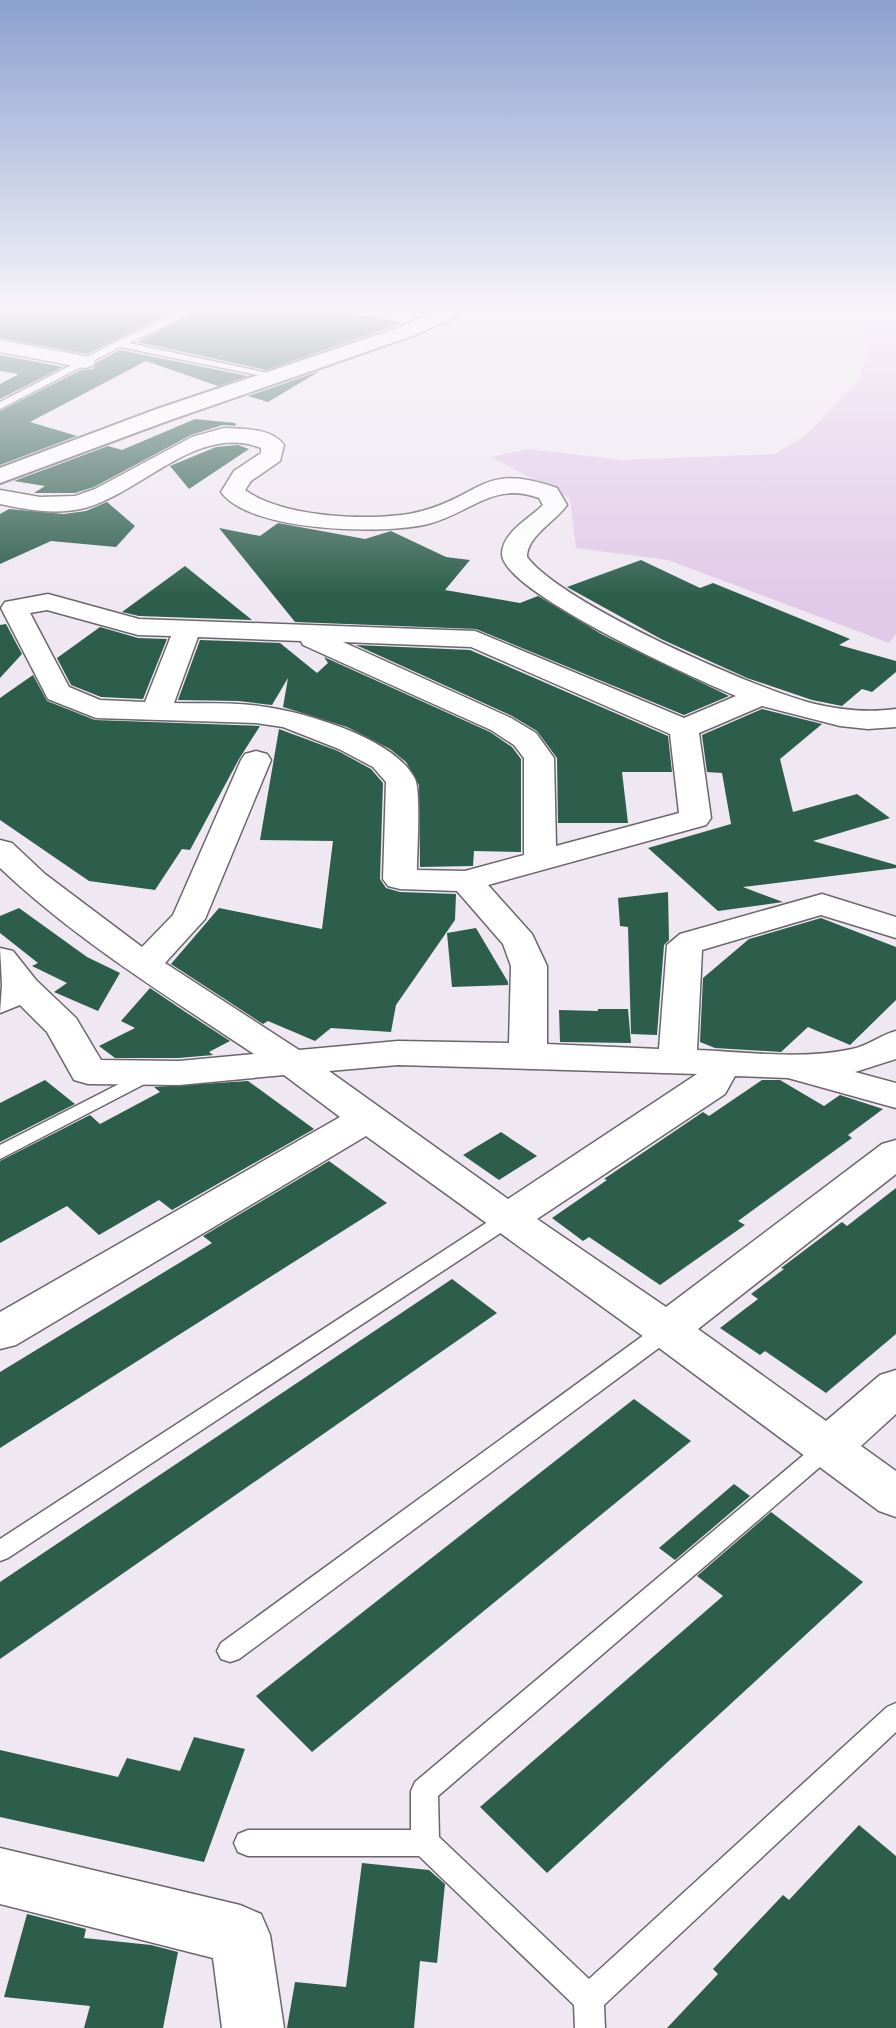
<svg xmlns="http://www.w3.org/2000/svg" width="896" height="2028" viewBox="0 0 896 2028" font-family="'Times New Roman',serif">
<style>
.green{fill:#e1c9e8}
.building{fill:#2d5e4c}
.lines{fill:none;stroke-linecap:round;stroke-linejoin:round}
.lane-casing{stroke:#6c656e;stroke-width:3}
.street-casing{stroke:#6c656e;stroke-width:3}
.secondary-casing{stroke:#6c656e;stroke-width:4}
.lane{fill:#fff;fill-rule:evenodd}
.street{fill:#fff;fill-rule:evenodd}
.secondary{fill:#fff;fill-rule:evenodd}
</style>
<rect width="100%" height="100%" fill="#efe7f1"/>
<path class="green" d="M 858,320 L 896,323 L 896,634 L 889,643 L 668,560 L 576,548 L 570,499 L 491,457 L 528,449 L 622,460 L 775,454 L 805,436 L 859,380 L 870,345 Z"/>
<g class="building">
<path d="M 0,312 L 174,312 L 87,354 L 0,338 Z"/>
<path d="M 195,312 L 341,312 L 401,322 L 391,327 L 266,370 L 137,342 Z"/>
<path d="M 120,350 L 248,376 L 218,386 L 146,361 L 30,422 L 77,436 L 0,465 L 0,411 L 81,370 L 93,369 L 97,362 Z"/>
<path d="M 0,355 L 63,367 L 0,399 L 0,384 L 19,374 L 0,371 Z"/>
<path d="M 320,371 L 268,402 L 248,396 Z"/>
<path d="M 195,419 L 235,423 L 236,426 L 223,425 L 191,435 L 94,487 L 75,493 L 34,493 L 45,486 L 14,481 L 108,446 L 122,450 Z"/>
<path d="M 238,445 L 249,449 L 189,489 L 170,466 L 216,447 Z"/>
<path d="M 107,502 L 135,526 L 116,547 L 51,541 L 0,564 L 0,514 L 9,509 L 64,514 L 86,511 Z"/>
<path d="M 278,523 L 365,539 L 391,531 L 446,557 L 470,560 L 445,590 L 520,603 L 538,596 L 603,635 L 729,696 L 684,715 L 476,629 L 295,622 L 219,528 L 260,536 Z"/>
<path d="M 641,560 L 700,588 L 713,583 L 850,639 L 839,645 L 896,661 L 896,672 L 872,692 L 862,689 L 842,706 L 812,700 L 747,678 L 661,639 L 567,587 Z"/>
<path d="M 185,566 L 252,620 L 139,616 L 122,612 Z"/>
<path d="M 6,624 L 22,654 L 0,678 L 0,625 Z"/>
<path d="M 100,627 L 138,638 L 167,639 L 143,699 L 101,697 L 71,685 L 57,658 Z"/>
<path d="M 200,640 L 280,643 L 317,673 L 328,663 L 324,657 L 490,732 L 512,747 L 521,759 L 521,852 L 474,851 L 473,866 L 420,867 L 419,785 L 406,762 L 390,749 L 347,727 L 283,707 L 288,678 L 272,705 L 238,701 L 178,700 Z"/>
<path d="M 356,645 L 470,650 L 668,736 L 672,772 L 622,772 L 628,823 L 558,823 L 557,758 L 537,731 L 512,716 Z"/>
<path d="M 33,675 L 47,701 L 95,720 L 260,726 L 239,759 L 190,850 L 182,849 L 155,890 L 89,881 L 0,820 L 0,698 Z"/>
<path d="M 762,709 L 822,724 L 780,759 L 793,812 L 857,794 L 890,818 L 813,841 L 896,865 L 896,868 L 743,887 L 783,902 L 718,911 L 648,848 L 731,824 L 722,773 L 707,772 L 702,735 Z"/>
<path d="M 279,729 L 338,751 L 371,769 L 383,783 L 380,879 L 386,888 L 400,892 L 456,894 L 455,920 L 396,1005 L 391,1032 L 331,1028 L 315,1041 L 268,1021 L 263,1024 L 171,964 L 219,908 L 322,929 L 333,841 L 260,840 Z"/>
<path d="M 668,892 L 669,940 L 664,945 L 657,1035 L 631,1034 L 628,927 L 620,926 L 618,898 Z"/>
<path d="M 19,908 L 87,957 L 120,973 L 98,1011 L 54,992 L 67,983 L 32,966 L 38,963 L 0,933 L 0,916 Z"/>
<path d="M 821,918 L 896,947 L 896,1000 L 850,1045 L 808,1027 L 781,1052 L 715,1048 L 700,1042 L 703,978 L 749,939 Z"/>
<path d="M 476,928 L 508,982 L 508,985 L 452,987 L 447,933 Z"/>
<path d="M 150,988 L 187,1013 L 230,1041 L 209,1052 L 213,1055 L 179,1058 L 115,1058 L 99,1046 L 135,1028 L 121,1021 Z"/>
<path d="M 598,1009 L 628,1009 L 631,1043 L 560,1042 L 559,1010 L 598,1011 Z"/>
<path d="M 45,1080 L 75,1104 L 0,1142 L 0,1103 Z"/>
<path d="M 762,1080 L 780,1080 L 824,1106 L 840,1095 L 883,1109 L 848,1135 L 852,1138 L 738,1221 L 745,1225 L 660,1285 L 589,1237 L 583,1241 L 552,1218 L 607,1180 L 604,1179 L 703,1112 L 709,1116 Z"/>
<path d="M 248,1081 L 314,1129 L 172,1210 L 159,1200 L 99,1235 L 67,1206 L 0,1243 L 0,1161 L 90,1115 L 100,1124 L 160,1092 L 154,1087 Z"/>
<path d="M 501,1132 L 537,1156 L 499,1180 L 463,1155 Z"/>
<path d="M 329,1161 L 387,1203 L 0,1448 L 0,1372 L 212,1243 L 203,1236 Z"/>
<path d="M 896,1188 L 896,1334 L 826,1393 L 765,1351 L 760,1355 L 720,1328 L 758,1299 L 751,1294 L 784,1269 L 781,1268 L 842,1222 L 847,1226 Z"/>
<path d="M 452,1279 L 497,1313 L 0,1659 L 0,1582 Z"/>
<path d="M 634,1399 L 691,1441 L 312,1752 L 256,1696 Z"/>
<path d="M 734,1484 L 750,1496 L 675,1560 L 659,1548 Z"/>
<path d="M 771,1512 L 863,1582 L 547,1873 L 480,1807 L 723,1596 L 697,1576 Z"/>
<path d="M 194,1737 L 245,1749 L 204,1862 L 0,1817 L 0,1750 L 118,1777 L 127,1758 L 180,1771 Z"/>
<path d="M 859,1825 L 896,1856 L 896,2028 L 667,2028 L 718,1974 L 713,1969 L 783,1895 L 789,1900 Z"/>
<path d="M 362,1863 L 429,1870 L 445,1884 L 437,1963 L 420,1961 L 414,2028 L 287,2028 L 295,1982 L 346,1987 Z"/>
<path d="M 27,1914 L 86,1929 L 84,1938 L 151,1945 L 178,1952 L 163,2028 L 84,2028 L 90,2006 L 4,1997 Z"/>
</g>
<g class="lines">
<g class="lane-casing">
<g id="lane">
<path d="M 181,312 L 193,312 L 129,343 L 282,376 L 277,379 L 120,347 L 0,409 L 0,402 L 116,342 Z"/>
<path d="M 152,1067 L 158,1069 L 161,1073 L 158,1077 L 0,1159 L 0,1145 Z"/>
<path d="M 507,1212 L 514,1214 L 517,1219 L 514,1224 L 8,1558 L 0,1561 L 0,1539 L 500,1214 Z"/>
<path d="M 667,1322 L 675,1324 L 678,1330 L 675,1336 L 239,1659 L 230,1662 L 221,1659 L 217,1651 L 221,1643 L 659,1324 Z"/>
<path d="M 827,1439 L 835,1442 L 838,1448 L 835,1454 L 438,1796 L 439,1837 L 589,1979 L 887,1707 L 896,1703 L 896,1732 L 604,2005 L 605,2028 L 575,2028 L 574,2005 L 419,1856 L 248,1856 L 238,1852 L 234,1843 L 238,1834 L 248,1830 L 411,1830 L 411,1791 L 415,1782 L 819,1442 Z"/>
</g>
</g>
<g class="street-casing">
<g id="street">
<path d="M 0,340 L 85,356 L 92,358 L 95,362 L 92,366 L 85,368 L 0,352 Z"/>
<path d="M 224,428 C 243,429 272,428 284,445 L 280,461 L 251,481 L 245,490 C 282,518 378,523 422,511 C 484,494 483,462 557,488 L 567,505 C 555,522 527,536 527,557 C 562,604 751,687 811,703 C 839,710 867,713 896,709 L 896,727 L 868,729 L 840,726 L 762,706 L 699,733 L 711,818 L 706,825 L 488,885 L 532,934 L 547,966 L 547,1044 L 659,1049 L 667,945 L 680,934 L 822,894 L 896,917 L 896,938 L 821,915 L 702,950 L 697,1050 C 748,1052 801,1060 852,1049 C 868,1046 880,1035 896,1031 L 896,1059 L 855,1072 L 896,1083 L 896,1108 L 788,1078 L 735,1076 L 725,1094 L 537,1219 L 666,1307 L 882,1144 L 896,1140 L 896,1174 L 698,1329 L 826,1421 L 880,1375 L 896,1370 L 896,1414 L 861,1446 L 896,1471 L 896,1517 L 879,1511 L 651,1342 L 366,1136 L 16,1345 L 0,1349 L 0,1312 L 340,1117 L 284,1075 L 179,1085 L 88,1084 L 74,1080 L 47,1032 L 20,1005 L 0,1013 L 2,985 L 0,948 L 13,951 L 36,980 L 76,1018 L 101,1060 L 179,1061 L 254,1054 C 167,996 76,940 0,868 L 0,840 L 12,843 L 45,874 L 142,947 L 173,915 L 241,760 L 245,754 L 256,751 L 267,754 L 271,760 L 205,919 L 165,963 L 299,1050 L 398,1041 L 509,1043 L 511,966 L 503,944 L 457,891 L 400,889 L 388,886 L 383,879 L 386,782 L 373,767 L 339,749 L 283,727 L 256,723 L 96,718 L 48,699 L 1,608 L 5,602 L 48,594 L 139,619 L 475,631 L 684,718 L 736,696 C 700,681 499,591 502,553 C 503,532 530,518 543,505 L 539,498 C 493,481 471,513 428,524 C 384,535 249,532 221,492 L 234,471 L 261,453 L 261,448 C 198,423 143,492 85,508 C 57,515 28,510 0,504 L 0,490 L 40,497 L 75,496 L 95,489 L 192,437 ZM 47,610 L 138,635 L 171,636 L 145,702 L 100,700 L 69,687 L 30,613 ZM 198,637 L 301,641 L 303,645 L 491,730 L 514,745 L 524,758 L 524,855 L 465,871 L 417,870 C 417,852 421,791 415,779 C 395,738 302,711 259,706 C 231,702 202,704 174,703 ZM 343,642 L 471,647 L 670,734 L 679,813 L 556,846 L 554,758 L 536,733 L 511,718 ZM 398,1065 L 697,1074 L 508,1199 L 329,1071 Z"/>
<path d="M 0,1848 L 240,1905 L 261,1914 L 270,1935 L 284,2028 L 222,2028 L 213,1958 L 0,1904 Z"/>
</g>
</g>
<g class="secondary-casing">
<path id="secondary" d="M 433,312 L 460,312 L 457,316 L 412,336 L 170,420 L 0,483 L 0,468 L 154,410 L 398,328 Z"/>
</g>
<use href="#lane" class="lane"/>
<use href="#street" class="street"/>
<use href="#secondary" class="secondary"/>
</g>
<linearGradient id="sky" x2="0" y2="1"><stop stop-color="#8aa0ce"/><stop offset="0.52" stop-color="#f8f4f9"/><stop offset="1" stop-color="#f8f4f9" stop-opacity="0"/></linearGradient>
<rect width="896" height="596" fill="url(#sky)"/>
</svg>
